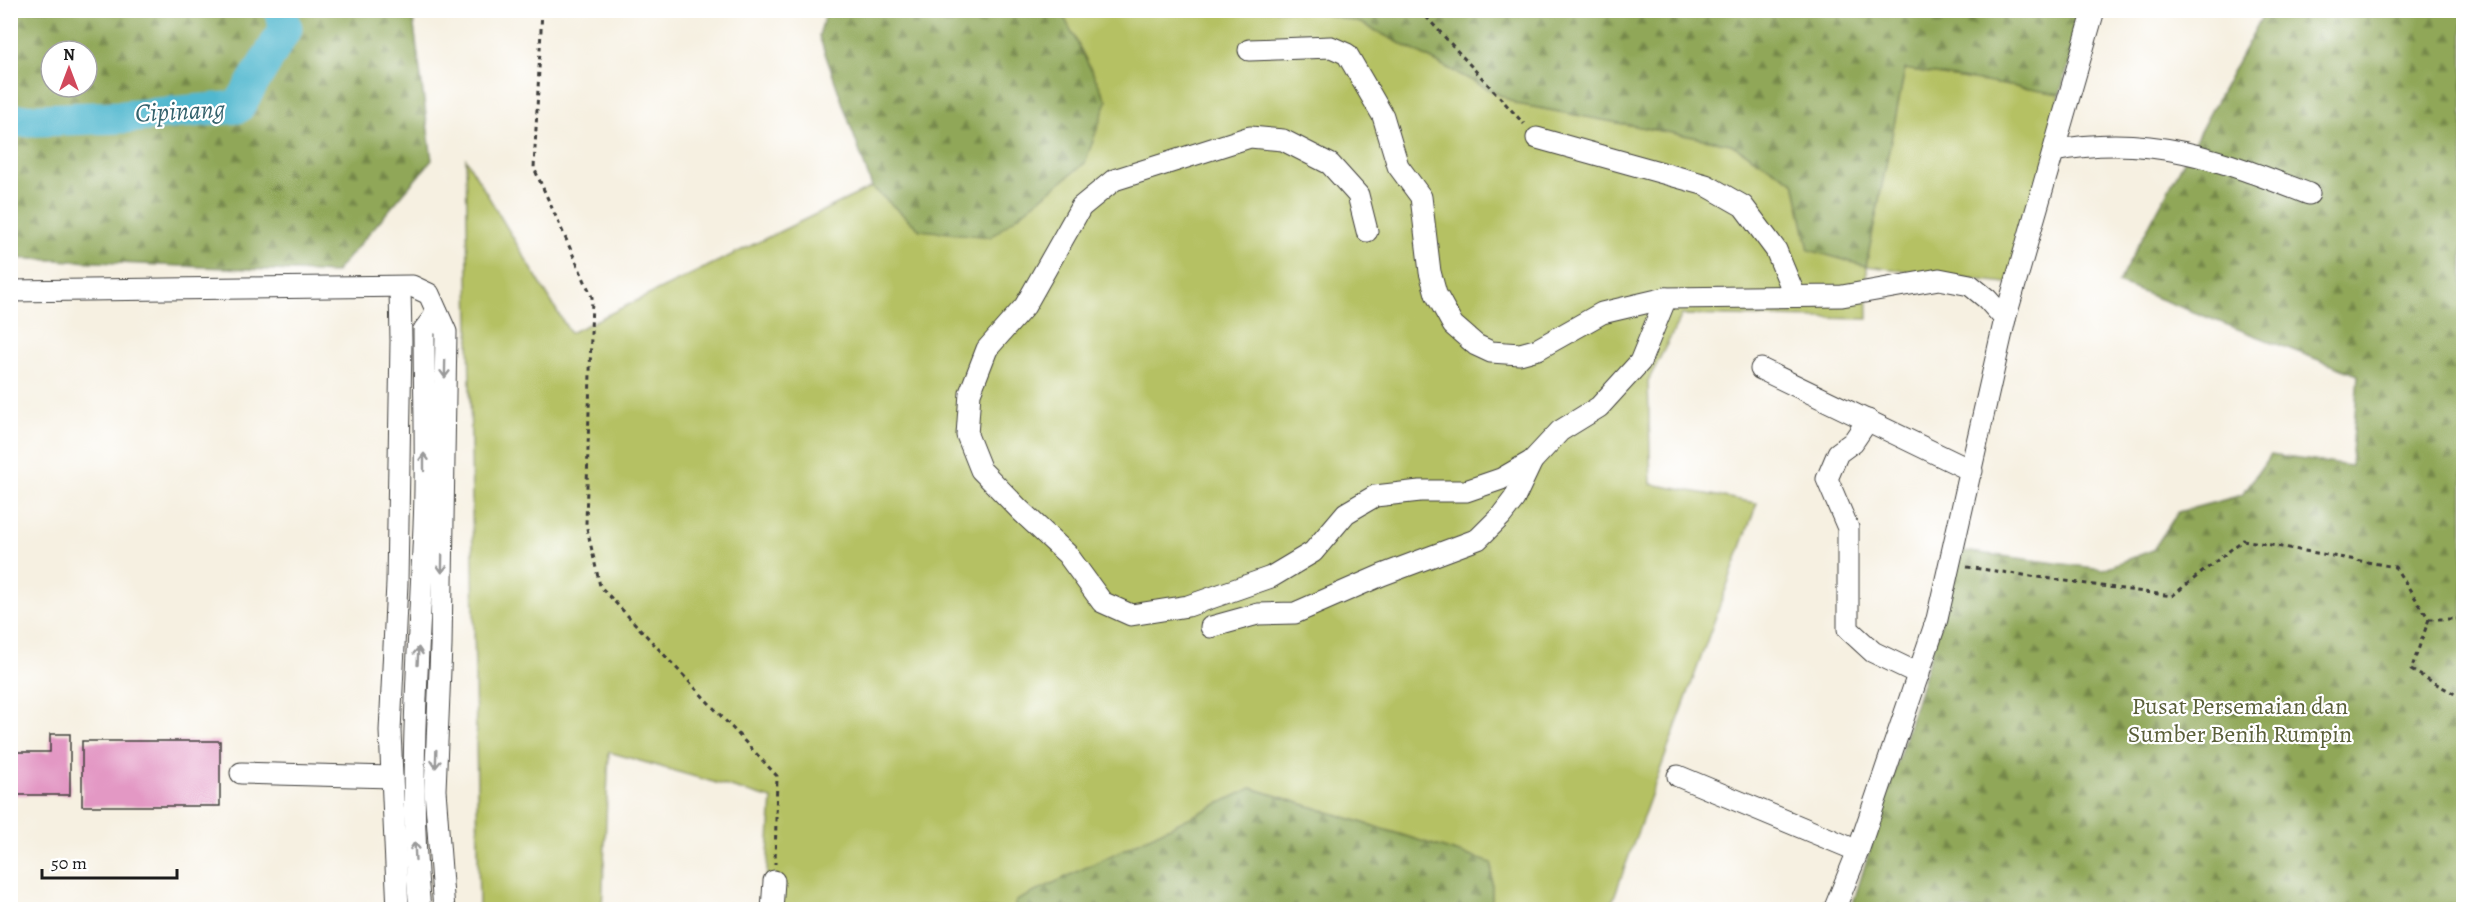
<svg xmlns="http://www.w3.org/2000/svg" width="2474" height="920" viewBox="0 0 2474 920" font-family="Alegreya,serif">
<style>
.green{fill:#b5c163;stroke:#686e40;stroke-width:1.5}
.forest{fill:url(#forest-firs);stroke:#56623a;stroke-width:1.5;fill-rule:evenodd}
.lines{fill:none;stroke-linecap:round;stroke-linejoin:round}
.river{stroke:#51b8cf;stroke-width:33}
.building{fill:#e398c4}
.minor-casing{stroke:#3d3c3a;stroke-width:23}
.path{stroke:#3d3c3a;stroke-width:3;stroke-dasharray:4.5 4.5;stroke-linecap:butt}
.minor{stroke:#fff;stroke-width:21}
.oneway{stroke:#999}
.labels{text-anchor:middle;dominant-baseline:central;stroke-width:4.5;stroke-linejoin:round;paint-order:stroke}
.park-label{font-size:24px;fill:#595e38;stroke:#fff}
.water-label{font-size:26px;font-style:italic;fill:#34626d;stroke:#fff}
</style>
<defs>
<pattern id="forest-firs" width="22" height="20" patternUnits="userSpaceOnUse" patternTransform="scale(1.5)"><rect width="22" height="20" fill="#90a759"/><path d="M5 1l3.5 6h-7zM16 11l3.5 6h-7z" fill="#758749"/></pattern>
</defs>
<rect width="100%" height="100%" fill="#fff"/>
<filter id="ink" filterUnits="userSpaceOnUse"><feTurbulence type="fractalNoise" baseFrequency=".0167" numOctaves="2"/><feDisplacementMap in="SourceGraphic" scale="12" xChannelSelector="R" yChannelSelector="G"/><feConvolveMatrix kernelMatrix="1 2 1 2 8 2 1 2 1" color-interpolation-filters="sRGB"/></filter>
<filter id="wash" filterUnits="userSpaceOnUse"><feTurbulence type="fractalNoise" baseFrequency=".008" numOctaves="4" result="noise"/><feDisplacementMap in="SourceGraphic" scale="24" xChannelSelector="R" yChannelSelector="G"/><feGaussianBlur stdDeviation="1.35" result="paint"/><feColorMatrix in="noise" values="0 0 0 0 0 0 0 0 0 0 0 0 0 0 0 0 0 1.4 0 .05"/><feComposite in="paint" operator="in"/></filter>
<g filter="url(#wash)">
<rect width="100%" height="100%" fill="#f6f0e1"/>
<path class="green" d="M 1311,10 L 1361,23 L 1517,104 L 1731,144 L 1794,182 L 1809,250 L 1866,266 L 1905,69 L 2060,94 L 2022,285 L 1867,266 L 1868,319 L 1682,315 L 1648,381 L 1651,484 L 1757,503 L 1613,900 L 1598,910 L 1492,909 L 1491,863 L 1252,788 L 1017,901 L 1014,909 L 764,909 L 772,799 L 609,752 L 602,909 L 479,909 L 466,159 L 570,333 L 872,187 L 920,230 L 1107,101 L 1061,11 Z"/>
<g class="forest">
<path d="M 11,10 L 412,11 L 432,160 L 335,273 L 11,258 ZM 51,51 L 87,51 L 87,87 L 51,87 Z"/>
<path d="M 826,11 L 1061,11 L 1107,101 L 1085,163 L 991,237 L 920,230 L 872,187 L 819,36 Z"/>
<path d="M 1311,11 L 2085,11 L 2060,94 L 1905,69 L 1866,266 L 1809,250 L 1794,182 L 1731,144 L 1517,104 L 1361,23 Z"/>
<path d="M 2265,11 L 2463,11 L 2463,909 L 1851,910 L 1963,551 L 2103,569 L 2153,550 L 2178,512 L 2242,495 L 2270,455 L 2351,466 L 2358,375 L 2118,283 Z"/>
<path d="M 1251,788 L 1492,863 L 1492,909 L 1014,909 L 1016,901 Z"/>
</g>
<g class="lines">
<path class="river" d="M 10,121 L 123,117 L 238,107 L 286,28 L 280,10"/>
</g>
<g id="blocks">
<g class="building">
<path d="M 50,734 L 70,734 L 70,795 L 13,795 L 13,752 L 50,752 Z"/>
<rect x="82" y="741" width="138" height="65"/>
</g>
</g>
</g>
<g filter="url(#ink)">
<use href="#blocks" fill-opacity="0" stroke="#3d3c3a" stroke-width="1.5"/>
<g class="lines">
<g class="minor-casing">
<g id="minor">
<path d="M 1249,50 L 1331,47 L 1347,54 L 1383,116 L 1398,166 L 1421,197 L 1430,272 L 1436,294 L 1453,325 L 1476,345 L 1491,352 L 1520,354 L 1538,349 L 1602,313 L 1666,298 L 1842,296 L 1939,279 L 1970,285 L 1987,299 L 2005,319"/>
<path d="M 1537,138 L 1706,185 L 1743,206 L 1776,250 L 1795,296"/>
<path d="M 2054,151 C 2149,132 2221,160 2309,194"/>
<path d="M 1367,231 L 1358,195 L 1330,164 L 1283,140 L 1250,137 L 1114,180 L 1081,207 L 1025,306 L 987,349 L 970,393 L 967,435 L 981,470 L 1021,511 L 1067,554 L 1102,602 L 1131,615 L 1188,606 L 1271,577 L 1313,552 L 1346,513 L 1375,496 L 1420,491 L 1466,491 L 1501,479 L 1532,461 L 1560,431 L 1599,407 L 1640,362 L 1666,298"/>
<path d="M 10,291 L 412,286 L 429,294 L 446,332 L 441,646 L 435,790 L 444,910"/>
<path d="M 1761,369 L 1972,471"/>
<path d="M 1868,420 L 1853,442 L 1838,453 L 1827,479 L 1848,528 L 1848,629 L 1873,652 L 1919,674"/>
<path d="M 1211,627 L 1258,614 L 1295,613 L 1382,575 L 1478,539 L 1501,516 L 1514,499 L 1532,461"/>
<path d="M 241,773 L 392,777"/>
<path d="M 1678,776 L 1858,851"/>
<path d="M 398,910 L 390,731 L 397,583 L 401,341 L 400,288"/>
<path d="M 420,910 C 407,782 419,654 424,526 C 427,461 424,395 424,330 L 437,313"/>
<path d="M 772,910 L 774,881"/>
<path d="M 1834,910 L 1858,851 L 1937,619 L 2005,319 L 2094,10"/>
</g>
</g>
<g class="path">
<path d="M 542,10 L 534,168 L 592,297 L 586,524 L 600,586 L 777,776 L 775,864"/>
<path d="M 1420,10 L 1524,124"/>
<path d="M 1967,567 L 2172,596 L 2243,540 L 2395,567 L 2429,619"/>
<path d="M 2429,619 L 2411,670 L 2464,699"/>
<path d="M 2429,619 L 2464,619"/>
</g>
<use href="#minor" class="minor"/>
</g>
<defs><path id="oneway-shaft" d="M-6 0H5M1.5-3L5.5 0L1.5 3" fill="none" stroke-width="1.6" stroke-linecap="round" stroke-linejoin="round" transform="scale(1.5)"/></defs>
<g class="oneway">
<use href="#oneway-shaft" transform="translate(445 369) rotate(91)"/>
<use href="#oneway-shaft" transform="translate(424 462) rotate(-90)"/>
<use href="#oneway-shaft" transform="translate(442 564) rotate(91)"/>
<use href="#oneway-shaft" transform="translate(418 656) rotate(-87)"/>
<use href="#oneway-shaft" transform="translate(436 759) rotate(92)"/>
<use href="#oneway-shaft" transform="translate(415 851) rotate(-93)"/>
</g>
</g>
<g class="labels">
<g class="park-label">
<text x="2240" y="706">Pusat Persemaian dan<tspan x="2240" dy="28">Sumber Benih Rumpin</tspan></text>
</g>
<g class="water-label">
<text transform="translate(180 111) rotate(-3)">Cipinang</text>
</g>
</g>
<rect width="2474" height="920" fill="none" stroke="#fff" stroke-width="36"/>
<g transform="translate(69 69)"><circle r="28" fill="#ffffff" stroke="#a4a4a4" stroke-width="1.5"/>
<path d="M0-4.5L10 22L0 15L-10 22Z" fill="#d1495b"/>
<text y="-9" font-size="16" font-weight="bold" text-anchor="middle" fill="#1c1c1c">N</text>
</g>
<path d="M42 869v9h135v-9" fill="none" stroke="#1c1c1c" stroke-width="3"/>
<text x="51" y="869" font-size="18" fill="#1c1c1c" stroke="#ffffff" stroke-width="4.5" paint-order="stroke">50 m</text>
</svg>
